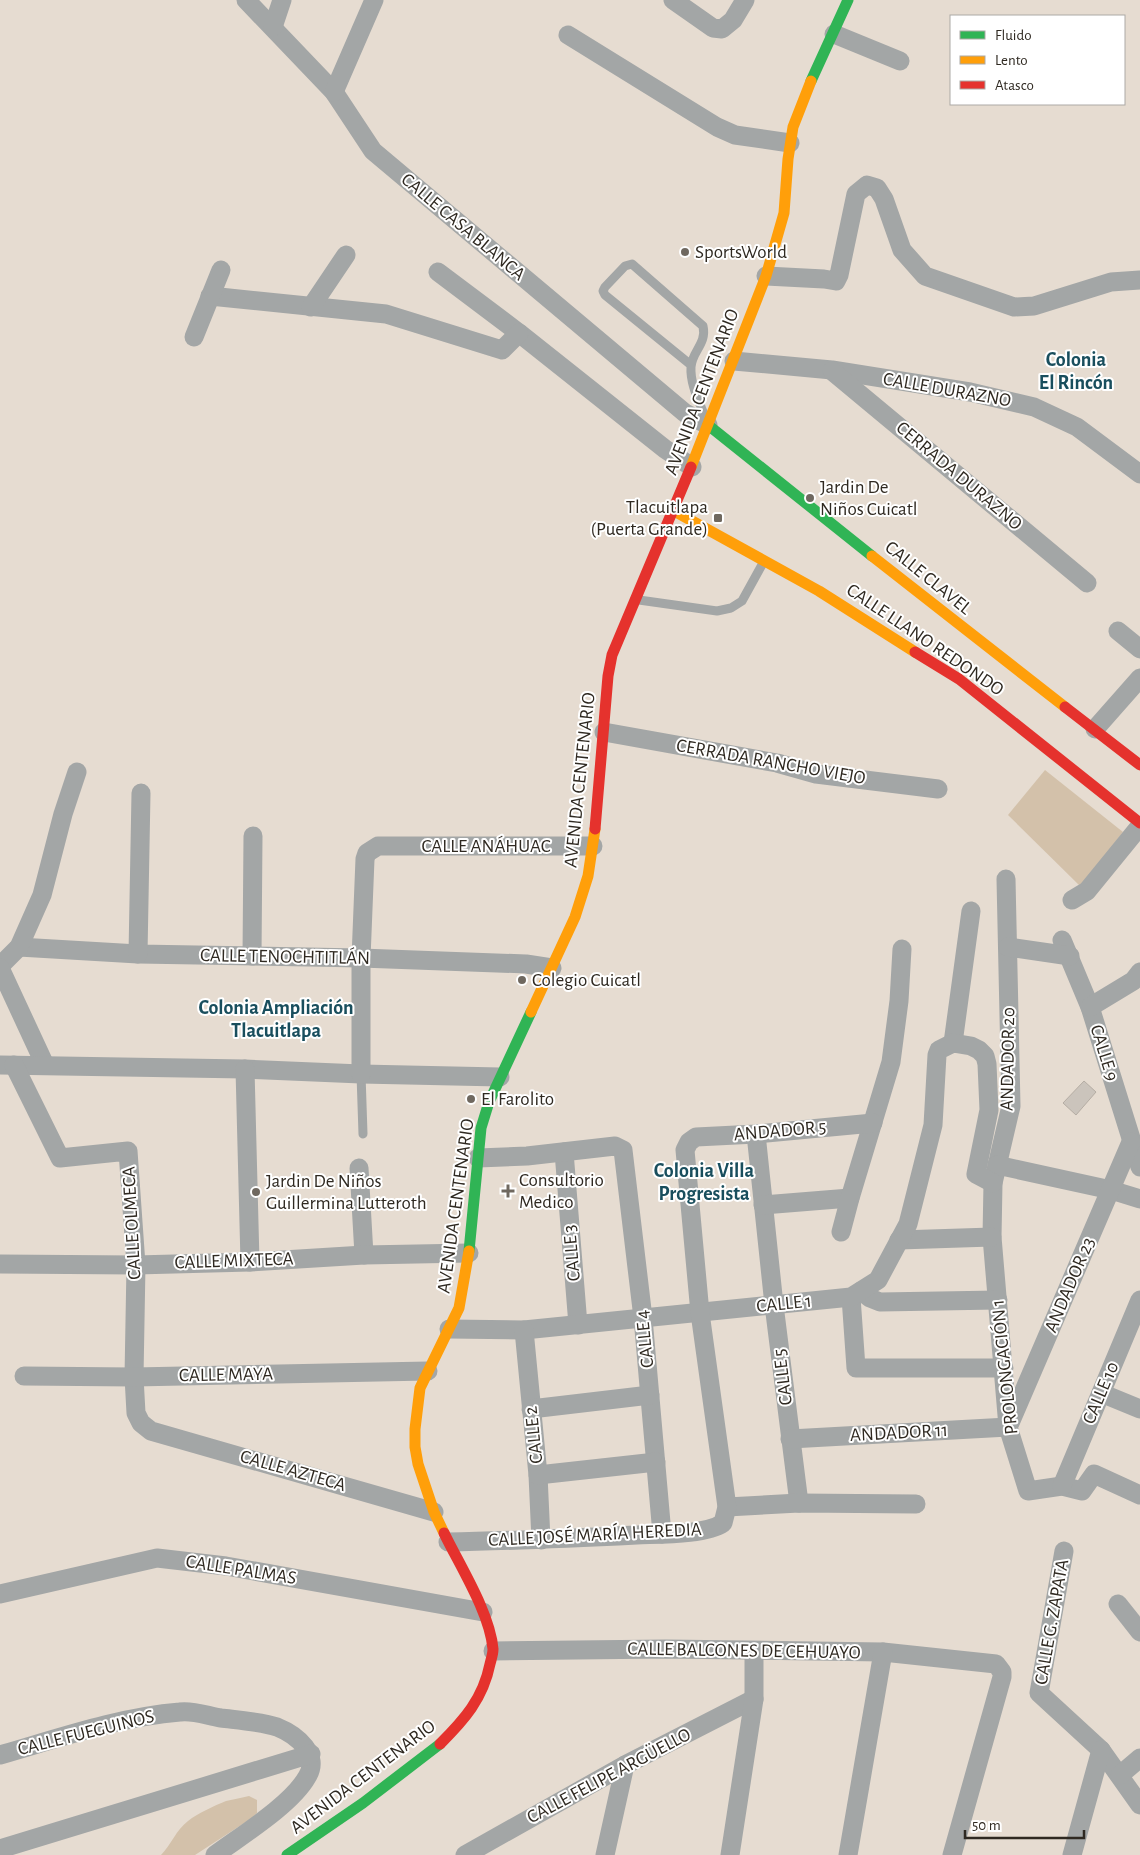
<svg xmlns="http://www.w3.org/2000/svg" width="1140" height="1855" viewBox="0 0 1140 1855" font-family="'Alegreya Sans',sans-serif">
<style>
.green{fill:#d3c1aa}
.building{fill:#cbc4bc;stroke:#b5ada4}
.lines{fill:none;stroke-linecap:round;stroke-linejoin:round}
.lane{stroke:#a3a6a6;stroke-width:9}
.street{stroke:#a3a6a6;stroke-width:19}
.fast{stroke:#30b455;stroke-width:11}
.slow{stroke:#ff9f0a;stroke-width:11}
.jam{stroke:#e5322d;stroke-width:11}
.poi-dot{fill:#6f685f;stroke:#fff;stroke-width:2}
.labels{text-anchor:middle;dominant-baseline:central;stroke-width:4;stroke-linejoin:round;paint-order:stroke}
.street-label{font-size:19px;fill:#2f2921;stroke:#fff}
.poi-label{font-size:19px;fill:#2f2921;stroke:#fff;text-anchor:start}
.neighbourhood-label{font-size:20px;font-weight:bold;fill:#194e5d;stroke:#fff}
</style>
<rect width="100%" height="100%" fill="#e6dcd1"/>
<g class="green">
<path d="M 1045,770 L 1123,832 L 1081,887 L 1008,815 Z"/>
<path d="M 249,1796 L 257,1800 L 257,1813 L 252,1818 L 195,1855 L 161,1855 C 171,1845 176,1830 188,1821 C 198,1813 214,1806 226,1801 C 234,1799 242,1798 249,1796 Z"/>
</g>
<path class="building" d="M 1084,1081 L 1096,1092 L 1076,1115 L 1063,1103 Z"/>
<g class="lines">
<g class="lane">
<path d="M 691,365 L 605,295 L 603,291 L 605,287 L 625,266 L 632,264 L 703,326 C 707,344 692,351 691,367 C 690,384 699,401 705,417"/>
<path d="M 639,600 L 717,611 L 731,608 L 742,601 L 763,563"/>
<path d="M 361,1074 L 363,1134"/>
</g>
<g class="street">
<path d="M 246,0 L 334,92 L 373,151 L 685,413 L 708,425"/>
<path d="M 673,0 L 713,28 L 722,29 L 733,20 L 745,0"/>
<path d="M 273,27 L 282,0"/>
<path d="M 834,34 L 900,61"/>
<path d="M 568,35 L 717,127 L 735,135 L 790,143"/>
<path d="M 334,92 L 374,0"/>
<path d="M 438,272 L 519,333 L 665,449 L 692,467"/>
<path d="M 766,276 L 824,279 L 836,281 L 839,275 L 856,194 L 867,185 L 877,188 L 884,199 L 902,250 L 925,276 L 1014,307 L 1034,306 L 1111,282 L 1140,280"/>
<path d="M 210,296 L 386,314 L 502,350 L 519,333"/>
<path d="M 311,307 L 346,255"/>
<path d="M 194,337 L 221,270"/>
<path d="M 734,361 L 832,370 L 970,392 L 1034,407 L 1077,427 L 1140,474"/>
<path d="M 832,371 L 1087,583"/>
<path d="M 1118,631 L 1140,649"/>
<path d="M 1095,729 L 1140,678"/>
<path d="M 604,732 L 777,763 L 816,774 L 938,789"/>
<path d="M 1006,879 L 1011,1106 L 993,1183 L 992,1237 L 1008,1427 L 1028,1491 L 1062,1486 L 1082,1491 L 1094,1474 L 1140,1495"/>
<path d="M 1072,900 L 1087,891 L 1140,826"/>
<path d="M 1062,940 L 1090,1007 L 1140,1167"/>
<path d="M 19,947 L 138,954 L 361,958 L 526,964 L 552,968"/>
<path d="M 1008,947 L 1070,956"/>
<path d="M 138,954 L 141,793"/>
<path d="M 252,956 L 253,836"/>
<path d="M 0,966 L 19,947 L 42,895 L 63,814 L 77,772"/>
<path d="M 0,968 L 45,1065"/>
<path d="M 1090,1007 L 1133,981 L 1140,972"/>
<path d="M 953,1043 L 971,911"/>
<path d="M 0,1065 L 245,1069 L 361,1074 L 500,1077"/>
<path d="M 14,1065 L 60,1158 L 128,1151 L 136,1265 L 134,1377 L 136,1413 L 141,1423 L 151,1431 L 434,1512"/>
<path d="M 245,1069 L 250,1262"/>
<path d="M 361,1074 L 361,958 L 365,859 L 367,853 L 378,846 L 593,846"/>
<path d="M 756,1134 L 774,1305 L 799,1503"/>
<path d="M 564,1152 L 578,1325"/>
<path d="M 478,1158 L 527,1156 L 615,1146 L 623,1150 L 643,1318 L 662,1534"/>
<path d="M 997,1165 L 1111,1190 L 1140,1199"/>
<path d="M 359,1168 L 364,1255"/>
<path d="M 763,1205 L 850,1198"/>
<path d="M 841,1232 L 850,1198 L 891,1062 L 899,1001 L 902,949"/>
<path d="M 899,1240 L 992,1237"/>
<path d="M 0,1264 L 136,1265 L 250,1262 L 364,1255 L 469,1253"/>
<path d="M 861,1291 L 870,1298 L 880,1302 L 998,1300"/>
<path d="M 851,1297 L 856,1368 L 1004,1368"/>
<path d="M 449,1329 L 524,1330 L 851,1297 L 878,1280 L 908,1224 L 933,1125 L 937,1055 L 939,1050 L 953,1043 L 971,1046 L 979,1050 L 985,1056 L 987,1064 L 989,1110 L 976,1174 L 993,1183"/>
<path d="M 524,1330 L 538,1475 L 541,1540"/>
<path d="M 24,1376 L 134,1377 L 428,1371"/>
<path d="M 1101,1393 L 1140,1409"/>
<path d="M 531,1409 L 650,1395"/>
<path d="M 1010,1423 L 1131,1142"/>
<path d="M 790,1439 L 1008,1427"/>
<path d="M 538,1475 L 656,1462"/>
<path d="M 1062,1486 L 1140,1300"/>
<path d="M 727,1507 L 799,1503 L 916,1504"/>
<path d="M 448,1542 C 511,1541 574,1538 637,1535 C 658,1534 706,1535 723,1523 L 727,1507 L 700,1313 L 685,1150 L 689,1142 L 696,1137 L 756,1134 L 873,1123"/>
<path d="M 1064,1551 L 1039,1693 L 1101,1750 L 1140,1805"/>
<path d="M 0,1594 L 157,1558 L 226,1566 L 483,1612"/>
<path d="M 1118,1604 L 1140,1632"/>
<path d="M 493,1651 L 666,1649 L 883,1652 L 996,1664 L 1002,1672 L 1002,1677 L 952,1855"/>
<path d="M 0,1755 C 59,1738 119,1717 180,1712 C 193,1710 208,1716 221,1718 C 237,1720 263,1722 277,1727 C 297,1735 321,1755 307,1777 C 291,1805 242,1835 215,1855"/>
<path d="M 1120,1775 L 1140,1758"/>
<path d="M 0,1849 L 311,1754"/>
<path d="M 465,1855 L 625,1765 L 754,1699"/>
<path d="M 605,1855 L 625,1765"/>
<path d="M 730,1855 L 754,1699 L 754,1651"/>
<path d="M 848,1855 L 883,1652"/>
<path d="M 1072,1855 L 1101,1750"/>
</g>
<g class="fast">
<path d="M 811,81 L 848,0"/>
<path d="M 708,425 L 872,556"/>
<path d="M 469,1251 L 481,1128 L 489,1102 L 531,1012"/>
<path d="M 287,1855 L 363,1803 L 440,1744"/>
</g>
<g class="slow">
<path d="M 691,467 L 766,276 L 784,213 L 788,159 L 793,127 L 811,81"/>
<path d="M 674,511 L 819,591 L 915,652"/>
<path d="M 872,556 L 1065,707"/>
<path d="M 531,1012 L 575,917 L 588,876 L 595,829"/>
<path d="M 444,1533 L 434,1512 L 418,1464 L 415,1447 L 415,1429 L 420,1388 L 459,1308 L 469,1251"/>
</g>
<g class="jam">
<path d="M 915,652 L 959,679 L 1140,823"/>
<path d="M 1065,707 L 1140,765"/>
<path d="M 595,829 L 608,676 L 612,655 L 691,467"/>
<path d="M 440,1744 C 464,1720 483,1699 490,1664 C 491,1660 493,1654 493,1649 C 490,1613 460,1566 444,1533"/>
</g>
</g>
<g class="poi-dot">
<circle cx="685" cy="252" r="5"/>
<circle cx="810" cy="498" r="5"/>
<rect x="713" y="513" width="10" height="10" rx="2.5"/>
<circle cx="522" cy="980" r="5"/>
<circle cx="471" cy="1099" r="5"/>
<path d="M505.5 1183.5h5v5h5v5h-5v5h-5v-5h-5v-5h5z"/>
<circle cx="256" cy="1192" r="5"/>
</g>
<g class="labels">
<g class="street-label">
<text transform="translate(463 227) rotate(40)">CALLE CASA BLANCA</text>
<text transform="translate(947 390) rotate(10)">CALLE DURAZNO</text>
<text transform="translate(702 392) rotate(-69)">AVENIDA CENTENARIO</text>
<text transform="translate(959 476) rotate(40)">CERRADA DURAZNO</text>
<text transform="translate(928 578) rotate(39)">CALLE CLAVEL</text>
<text transform="translate(925 640) rotate(34)">CALLE LLANO REDONDO</text>
<text transform="translate(771 762) rotate(10)">CERRADA RANCHO VIEJO</text>
<text transform="translate(580 780) rotate(-84)">AVENIDA CENTENARIO</text>
<text x="486" y="846">CALLE ANÁHUAC</text>
<text transform="translate(285 957) rotate(1)">CALLE TENOCHTITLÁN</text>
<text transform="translate(1104 1053) rotate(73)">CALLE 9</text>
<text transform="translate(1008 1059) rotate(-89)">ANDADOR 20</text>
<text transform="translate(780 1131) rotate(-5)">ANDADOR 5</text>
<text transform="translate(456 1206) rotate(-82)">AVENIDA CENTENARIO</text>
<text transform="translate(132 1223) rotate(-93)">CALLE OLMECA</text>
<text transform="translate(572 1253) rotate(-95)">CALLE 3</text>
<text transform="translate(234 1261) rotate(-2)">CALLE MIXTECA</text>
<text transform="translate(1070 1285) rotate(-67)">ANDADOR 23</text>
<text transform="translate(784 1304) rotate(-6)">CALLE 1</text>
<text transform="translate(645 1339) rotate(-96)">CALLE 4</text>
<text transform="translate(1005 1367) rotate(-96)">PROLONGACIÓN 1</text>
<text transform="translate(226 1375) rotate(-1)">CALLE MAYA</text>
<text transform="translate(783 1377) rotate(-97)">CALLE 5</text>
<text transform="translate(1101 1393) rotate(-67)">CALLE 10</text>
<text transform="translate(899 1433) rotate(-3)">ANDADOR 11</text>
<text transform="translate(534 1435) rotate(-96)">CALLE 2</text>
<text transform="translate(293 1471) rotate(16)">CALLE AZTECA</text>
<text transform="translate(595 1535) rotate(-3)">CALLE JOSÉ MARÍA HEREDIA</text>
<text transform="translate(241 1570) rotate(9)">CALLE PALMAS</text>
<text transform="translate(1052 1622) rotate(-80)">CALLE G. ZAPATA</text>
<text transform="translate(744 1651) rotate(1)">CALLE BALCONES DE CEHUAYO</text>
<text transform="translate(86 1733) rotate(-14)">CALLE FUEGUINOS</text>
<text transform="translate(609 1776) rotate(-28)">CALLE FELIPE ARGÜELLO</text>
<text transform="translate(363 1777) rotate(-37)">AVENIDA CENTENARIO</text>
</g>
<g class="poi-label">
<text x="695" y="252">SportsWorld</text>
<text x="820" y="487">Jardin De<tspan x="820" dy="22">Niños Cuicatl</tspan></text>
<text x="708" y="507" text-anchor="end">Tlacuitlapa<tspan x="708" dy="22">(Puerta Grande)</tspan></text>
<text x="532" y="980">Colegio Cuicatl</text>
<text x="481" y="1099">El Farolito</text>
<text x="519" y="1180">Consultorio<tspan x="519" dy="22">Medico</tspan></text>
<text x="266" y="1181">Jardin De Niños<tspan x="266" dy="22">Guillermina Lutteroth</tspan></text>
</g>
<g class="neighbourhood-label">
<text x="1076" y="360">Colonia<tspan x="1076" dy="23">El Rincón</tspan></text>
<text x="276" y="1008">Colonia Ampliación<tspan x="276" dy="23">Tlacuitlapa</tspan></text>
<text x="704" y="1171">Colonia Villa<tspan x="704" dy="23">Progresista</tspan></text>
</g>
</g>
<rect x="950" y="15" width="175" height="90" fill="#ffffff" stroke="#aca9a6"/>
<rect x="960" y="31" width="25" height="8" fill="#30b455" stroke="#aca9a6"/>
<text x="995" y="40" font-size="15" fill="#2f2921">Fluido</text>
<rect x="960" y="56" width="25" height="8" fill="#ff9f0a" stroke="#aca9a6"/>
<text x="995" y="65" font-size="15" fill="#2f2921">Lento</text>
<rect x="960" y="81" width="25" height="8" fill="#e5322d" stroke="#aca9a6"/>
<text x="995" y="90" font-size="15" fill="#2f2921">Atasco</text>
<path d="M965 1830v8h119v-8" fill="none" stroke="#2f2921" stroke-width="2.5"/>
<text x="972" y="1830" font-size="15" fill="#2f2921" stroke="#ffffff" stroke-width="4" paint-order="stroke">50 m</text>
</svg>
